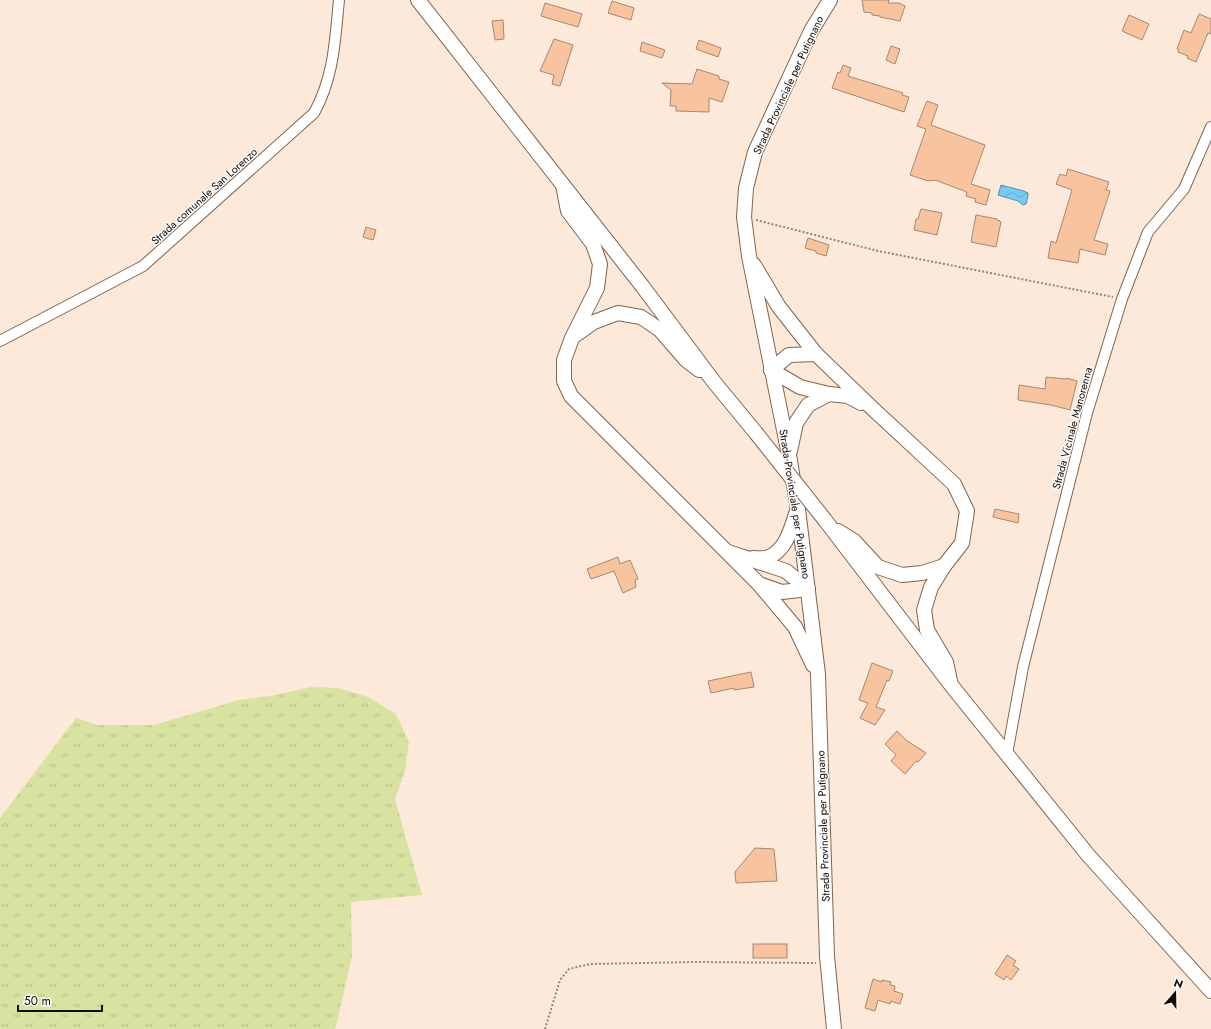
<svg xmlns="http://www.w3.org/2000/svg" width="1211" height="1029" viewBox="0 0 1211 1029" font-family="Jost,sans-serif">
<style>
.park{fill:url(#park-tufts)}
.water{fill:url(#water-waves);stroke:#5991ac}
.building{fill:#f7c49f;stroke:#a68871}
.lines{fill:none;stroke-linecap:round;stroke-linejoin:round}
.street-casing{stroke:#81644e;stroke-width:12}
.secondary-casing{stroke:#81644e;stroke-width:16}
.path{stroke:#948479;stroke-width:2;stroke-dasharray:2 2;stroke-linecap:butt}
.street{stroke:#fff;stroke-width:10}
.secondary{stroke:#fff;stroke-width:14}
.secondary-bridge-casing{stroke:#81644e;stroke-width:16;stroke-linecap:butt}
.secondary-bridge{stroke:#fff;stroke-width:14}
.labels{text-anchor:middle;dominant-baseline:central;stroke-width:3;stroke-linejoin:round;paint-order:stroke}
.street-label{font-size:11px;fill:#140a03;stroke:#fbfbfb}
</style>
<defs>
<pattern id="park-tufts" width="24" height="20" patternUnits="userSpaceOnUse"><rect width="24" height="20" fill="#d8e3a1"/><path d="M3 7l-1-3M5 7V3M7 7l1-3M15 17l-1-3M17 17v-4M19 17l1-3" fill="none" stroke="#b8c189"/></pattern>
<pattern id="water-waves" width="16" height="10" patternUnits="userSpaceOnUse"><rect width="16" height="10" fill="#76cbf5"/><path d="M0 5q4-4 8 0t8 0" fill="none" stroke="#65add0"/></pattern>
</defs>
<rect width="100%" height="100%" fill="#fde9da"/>
<path class="park" d="M 311,687 L 338,688 L 368,697 L 396,714 L 409,742 L 405,771 L 395,799 L 422,895 L 351,902 L 352,957 L 336,1026 L 335,1029 L 0,1029 L 0,818 L 76,718 L 98,725 L 154,725 L 239,700 L 275,695 Z"/>
<path class="water" d="M 1001,185 L 1024,191 L 1028,193 L 1028,196 L 1026,204 L 1023,205 L 1018,201 L 998,195 Z"/>
<g class="building">
<path d="M 862,0 L 889,0 L 888,3 L 899,3 L 905,6 L 900,21 L 880,17 L 880,16 L 872,15 L 872,13 L 864,12 Z"/>
<path d="M 612,1 L 634,8 L 631,20 L 608,13 Z"/>
<path d="M 545,3 L 582,14 L 578,27 L 541,16 Z"/>
<path d="M 1199,14 L 1211,19 L 1211,34 L 1208,33 L 1196,62 L 1187,58 L 1188,56 L 1178,52 L 1179,50 L 1177,49 L 1184,30 L 1191,33 Z"/>
<path d="M 1129,15 L 1149,24 L 1142,40 L 1122,31 Z"/>
<path d="M 503,20 L 504,39 L 495,40 L 492,21 Z"/>
<path d="M 554,39 L 573,45 L 560,86 L 552,84 L 554,75 L 540,71 Z"/>
<path d="M 699,40 L 721,48 L 718,57 L 696,49 Z"/>
<path d="M 642,42 L 665,50 L 662,58 L 640,51 Z"/>
<path d="M 891,46 L 900,49 L 895,64 L 886,60 Z"/>
<path d="M 843,65 L 851,68 L 848,76 L 903,93 L 902,95 L 909,97 L 904,112 L 832,88 L 838,72 L 840,73 Z"/>
<path d="M 697,69 L 719,76 L 719,79 L 729,82 L 722,102 L 709,98 L 709,112 L 676,111 L 676,106 L 670,106 L 671,90 L 662,83 L 692,84 Z"/>
<path d="M 927,101 L 938,105 L 931,125 L 985,145 L 971,184 L 990,190 L 986,205 L 975,202 L 976,199 L 966,196 L 967,192 L 935,180 L 928,181 L 910,175 L 926,129 L 917,126 Z"/>
<path d="M 1068,169 L 1109,182 L 1106,190 L 1110,191 L 1094,240 L 1108,244 L 1105,255 L 1080,249 L 1078,263 L 1048,258 L 1051,241 L 1056,243 L 1072,190 L 1056,184 L 1060,174 L 1066,176 Z"/>
<path d="M 921,209 L 942,213 L 937,235 L 914,230 L 916,219 L 918,219 Z"/>
<path d="M 976,215 L 997,219 L 997,220 L 1000,221 L 1000,222 L 1001,222 L 996,247 L 971,242 Z"/>
<path d="M 366,227 L 376,230 L 373,240 L 363,237 Z"/>
<path d="M 808,238 L 829,245 L 826,256 L 816,253 L 816,251 L 805,248 Z"/>
<path d="M 1046,377 L 1066,379 L 1066,378 L 1077,381 L 1070,410 L 1051,405 L 1018,400 L 1019,385 L 1045,389 Z"/>
<path d="M 995,509 L 1019,514 L 1018,523 L 993,517 Z"/>
<path d="M 618,557 L 620,564 L 630,560 L 638,579 L 635,580 L 636,587 L 623,593 L 614,571 L 591,579 L 587,569 Z"/>
<path d="M 872,663 L 893,671 L 889,681 L 887,680 L 876,707 L 885,710 L 875,725 L 860,718 L 868,703 L 859,700 Z"/>
<path d="M 751,672 L 754,687 L 734,690 L 734,688 L 711,693 L 708,681 Z"/>
<path d="M 897,731 L 906,740 L 926,753 L 918,762 L 916,761 L 905,774 L 891,761 L 896,755 L 885,744 Z"/>
<path d="M 755,848 L 774,849 L 777,881 L 736,883 L 735,872 Z"/>
<rect x="753" y="944" width="34" height="14"/>
<path d="M 1007,955 L 1016,961 L 1013,965 L 1019,969 L 1011,980 L 1006,976 L 1004,980 L 995,974 Z"/>
<path d="M 873,979 L 882,982 L 882,980 L 891,982 L 890,985 L 895,986 L 894,991 L 903,994 L 900,1004 L 891,1001 L 890,1004 L 878,1000 L 875,1011 L 865,1008 Z"/>
</g>
<g class="lines">
<g class="street-casing">
<g id="street">
<path d="M 0,341 L 143,266 L 314,113 C 334,77 335,40 339,0"/>
<path d="M 1007,754 L 1023,667 L 1087,413 L 1122,299 L 1148,232 L 1184,189 L 1211,127"/>
</g>
</g>
<g class="secondary-casing">
<g id="secondary">
<path d="M 418,0 L 643,287 L 714,382 L 756,433"/>
<path d="M 830,0 L 811,31 L 755,152 L 746,188 L 744,217 L 749,256 L 789,455 L 798,509 L 818,674 L 827,956 L 834,1029"/>
<path d="M 563,185 L 568,211 L 593,244 L 600,264 L 597,288 L 572,338 L 564,360 L 564,381 L 571,396 L 759,584 L 795,627 L 813,665"/>
<path d="M 754,265 L 779,307 L 816,354 L 872,408 L 954,484 L 967,511 L 962,543 L 944,566 L 931,587 L 924,610 L 927,630 L 946,662 L 950,681"/>
<path d="M 574,336 L 594,322 L 618,313 L 641,317 L 660,330 L 686,360 L 699,370"/>
<path d="M 771,370 L 800,387 L 829,394 L 848,396 L 861,403"/>
<path d="M 771,370 L 789,355 L 816,354"/>
<path d="M 790,451 L 796,423 L 808,405 L 829,394"/>
<path d="M 825,520 L 951,685 L 1088,855 L 1211,991"/>
<path d="M 838,531 L 854,541 L 878,567 L 902,575 L 922,573 L 944,566"/>
<path d="M 728,552 L 786,571 L 808,589"/>
<path d="M 753,558 C 758,558 765,559 769,557 C 787,549 791,528 797,511"/>
<path d="M 759,584 L 782,592 L 808,589"/>
</g>
</g>
<g class="path">
<path d="M 756,220 L 878,251 L 1113,297"/>
<path d="M 545,1029 L 560,980 L 569,969 L 590,964 L 695,962 L 816,963"/>
</g>
<use href="#street" class="street"/>
<use href="#secondary" class="secondary"/>
<g class="secondary-bridge-casing">
<path id="secondary-bridge" d="M 756,433 L 825,520"/>
</g>
<use href="#secondary-bridge" class="secondary-bridge"/>
</g>
<g class="labels">
<g class="street-label">
<text transform="translate(788 85) rotate(-65)">Strada Provinciale per Putignano</text>
<text transform="translate(204 196) rotate(-42)">Strada comunale San Lorenzo</text>
<text transform="translate(1072 428) rotate(-75)">Strada Vicinale Manorenna</text>
<text transform="translate(795 504) rotate(81)">Strada Provinciale per Putignano</text>
<text transform="translate(823 826) rotate(-92)">Strada Provinciale per Putignano</text>
</g>
</g>
<g transform="translate(1175 993) rotate(20)" stroke="#fbfbfb" stroke-width="3" paint-order="stroke">
<path d="M0-3L7 15L0 10L-7 15Z" fill="#140a03"/>
<text y="-6" font-size="11" font-weight="bold" text-anchor="middle" fill="#140a03">N</text>
</g>
<path d="M18 1005v6h84v-6" fill="none" stroke="#140a03" stroke-width="2"/>
<text x="24" y="1005" font-size="12" fill="#140a03" stroke="#fbfbfb" stroke-width="3" paint-order="stroke">50 m</text>
</svg>
